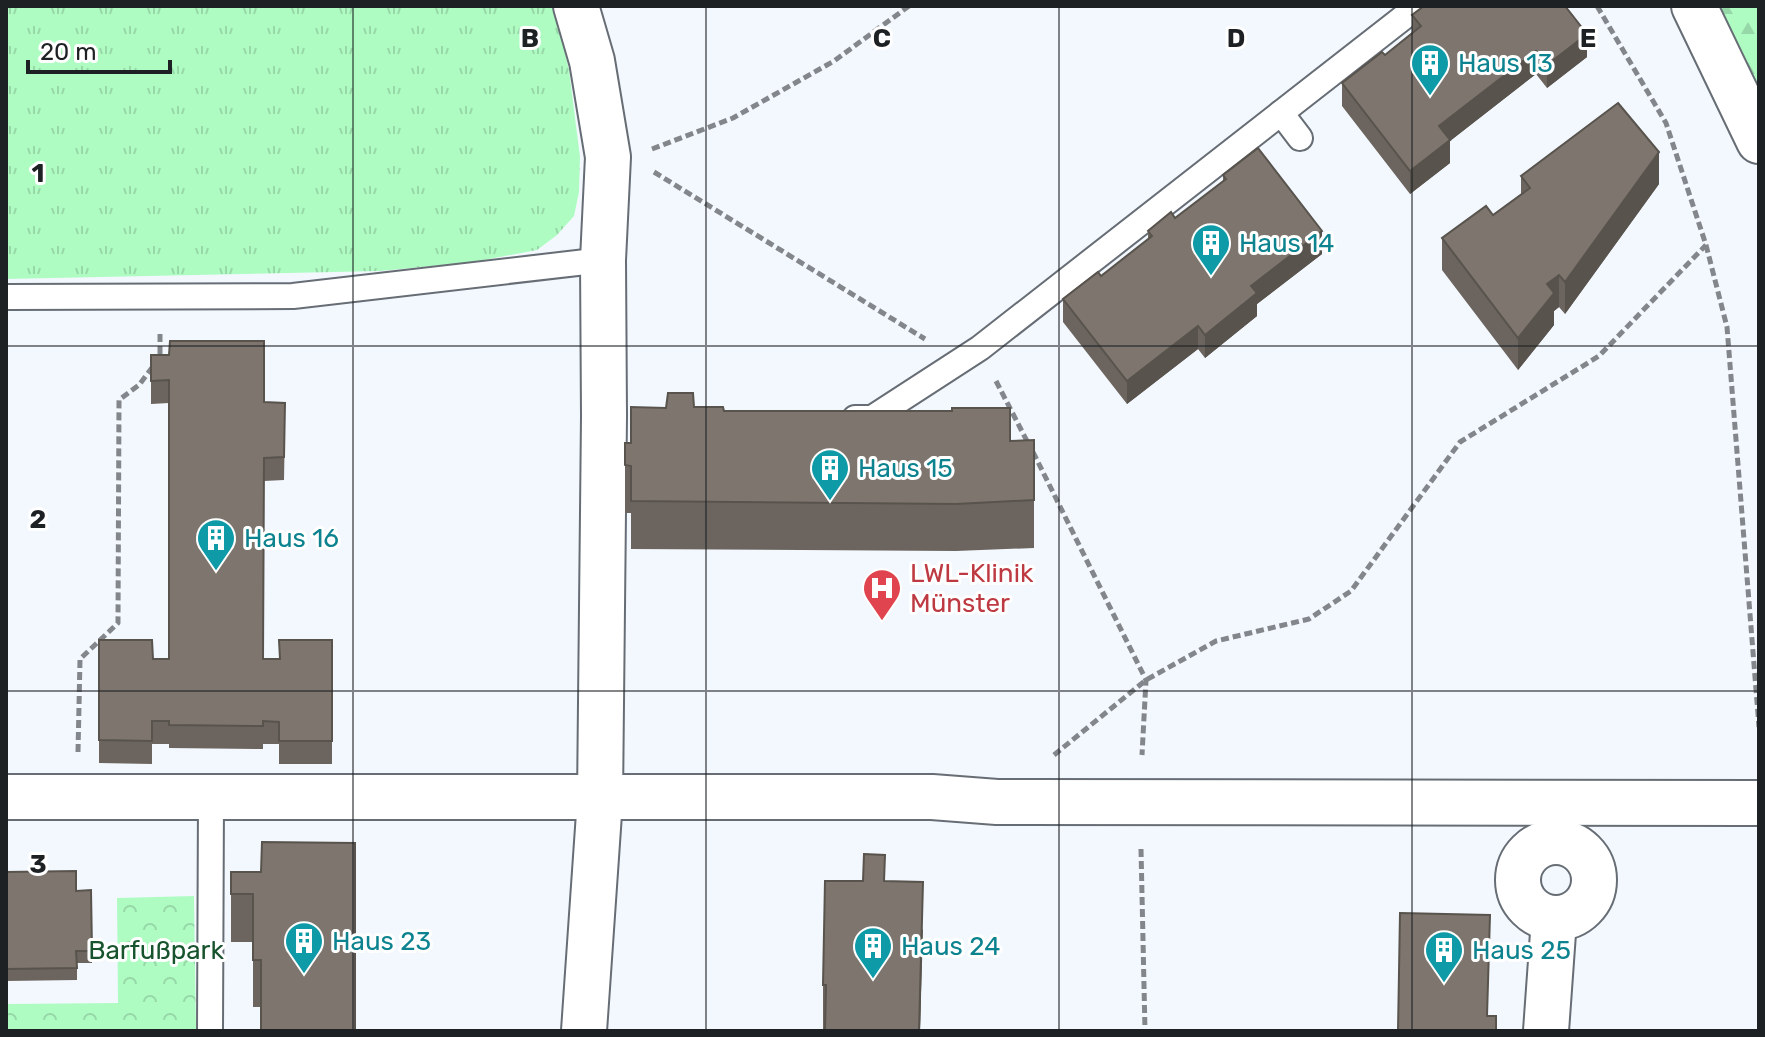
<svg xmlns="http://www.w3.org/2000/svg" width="1765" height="1037" viewBox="0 0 1765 1037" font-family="Rubik,sans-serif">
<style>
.grass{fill:url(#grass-tufts)}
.forest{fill:url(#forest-firs)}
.park{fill:url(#park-crowns)}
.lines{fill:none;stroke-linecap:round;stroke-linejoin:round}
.service-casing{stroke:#676d75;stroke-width:28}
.minor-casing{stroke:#676d75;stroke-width:48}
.path{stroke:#83878b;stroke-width:5;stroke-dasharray:8 4;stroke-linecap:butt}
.service{stroke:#fff;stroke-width:24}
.minor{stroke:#fff;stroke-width:44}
.wall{fill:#6c655f}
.shaded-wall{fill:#58534d}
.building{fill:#7e766e;stroke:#58534d;stroke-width:2}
.grid{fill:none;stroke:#1e2124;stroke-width:2;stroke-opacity:0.55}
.labels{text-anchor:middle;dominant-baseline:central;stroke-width:6;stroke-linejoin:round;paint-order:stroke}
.culture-label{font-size:26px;fill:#0d838f;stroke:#fff;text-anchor:start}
.health-label{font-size:26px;fill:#be3a42;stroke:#fff;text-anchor:start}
.park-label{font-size:26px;fill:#17532d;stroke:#fff}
.grid-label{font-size:26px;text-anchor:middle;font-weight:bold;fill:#1e2124;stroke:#fff;stroke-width:6;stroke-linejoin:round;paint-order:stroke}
</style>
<defs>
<pattern id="grass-tufts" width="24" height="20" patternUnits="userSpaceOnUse" patternTransform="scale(2)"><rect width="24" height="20" fill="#affcc3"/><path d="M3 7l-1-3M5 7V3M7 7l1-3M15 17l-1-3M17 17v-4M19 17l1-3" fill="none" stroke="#96d8a7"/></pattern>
<pattern id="forest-firs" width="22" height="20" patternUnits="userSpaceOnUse" patternTransform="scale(2)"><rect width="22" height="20" fill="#affcc3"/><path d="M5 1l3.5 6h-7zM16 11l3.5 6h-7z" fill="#96d8a7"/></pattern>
<pattern id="park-crowns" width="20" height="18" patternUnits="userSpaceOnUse" patternTransform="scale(2)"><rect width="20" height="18" fill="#affcc3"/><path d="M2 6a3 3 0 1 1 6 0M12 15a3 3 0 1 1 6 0" fill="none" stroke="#96d8a7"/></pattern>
</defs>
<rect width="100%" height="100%" fill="#f3f8fe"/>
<path class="grass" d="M 6,6 L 554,6 L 569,70 L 580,157 L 579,192 L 574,216 L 557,235 L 537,250 L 473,262 L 380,271 L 6,279 Z"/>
<path class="forest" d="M 1718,6 L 1759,6 L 1759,96 Z"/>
<path class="park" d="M 194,896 L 196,1031 L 6,1031 L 6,1004 L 118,1003 L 117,898 Z"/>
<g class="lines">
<g class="service-casing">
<g id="service">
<path d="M 1281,113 L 1300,138"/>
<path d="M 6,297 L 293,296 L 603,260"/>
<path d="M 855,418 L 872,418 L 980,348 L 1418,6"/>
<path d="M 210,1031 L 211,798"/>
</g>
</g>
<g class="minor-casing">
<g id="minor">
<path d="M 576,6 L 592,61 L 608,157 L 603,260 L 604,416 L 600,799 L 584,1031"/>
<path d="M 1694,6 L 1759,141"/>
<path d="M 6,797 L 932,797 L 997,802 L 1759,803"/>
<circle cx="1556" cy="880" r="38"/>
<path d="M 1546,1031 L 1554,919"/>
</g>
</g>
<g class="path">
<path d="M 1597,6 L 1666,123 L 1706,245 L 1727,327 L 1759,727"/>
<path d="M 652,149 L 733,118 L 834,61 L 909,6"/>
<path d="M 654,172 L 925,339"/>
<path d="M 160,334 L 160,360"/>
<path d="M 996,381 L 1028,443"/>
<path d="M 1033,452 L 1146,680 L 1142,755"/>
<path d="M 78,752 L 80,659 L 118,623 L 119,400 L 139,385 L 154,365"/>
<path d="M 1054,755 L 1146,680 L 1216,641 L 1309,619 L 1351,591 L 1460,442 L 1599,356 L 1706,245"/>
<path d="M 1141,849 L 1145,1031"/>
</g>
<use href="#service" class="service"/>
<use href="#minor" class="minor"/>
</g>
<g class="wall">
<path d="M 1412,15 L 1587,57 L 1547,88 L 1536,74 L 1450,141 L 1450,163 L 1410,194 L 1342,106 L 1342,83 L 1385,55 L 1412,33 Z"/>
<path d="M 1223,175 L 1322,254 L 1257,304 L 1257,316 L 1205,358 L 1198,349 L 1127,404 L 1063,322 L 1063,299 L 1101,276 L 1148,240 L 1148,231 L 1175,218 L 1223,181 Z"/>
<path d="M 1521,176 L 1659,184 L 1565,314 L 1559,307 L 1554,311 L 1554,325 L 1518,370 L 1442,270 L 1442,238 L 1493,215 L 1521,194 Z"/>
<path d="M 151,355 L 264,402 L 285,426 L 284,480 L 264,481 L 263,659 L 279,659 L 332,640 L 332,764 L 279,764 L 279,744 L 263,744 L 263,749 L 169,748 L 169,744 L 152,744 L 152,764 L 99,763 L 99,640 L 153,659 L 169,659 L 169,403 L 151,404 Z"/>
<path d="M 724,411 L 1010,441 L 1034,440 L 1034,548 L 956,551 L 631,549 L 631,513 L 625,513 L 625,465 L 631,443 Z"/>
<path d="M 6,872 L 76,891 L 91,890 L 92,963 L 77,963 L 77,980 L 6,981 Z"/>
<path d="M 231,872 L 261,872 L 261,1007 L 253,1007 L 253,942 L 231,942 Z"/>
<path d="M 885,881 L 923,930 L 920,1031 L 823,1031 L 823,985 Z"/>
</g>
<g class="shaded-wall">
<path d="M 1587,34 L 1587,57 L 1547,88 L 1547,65 Z"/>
<path d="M 1536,51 L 1536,74 L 1450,141 L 1450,163 L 1410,194 L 1410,171 L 1439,126 Z"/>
<path d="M 1659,152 L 1659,184 L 1565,314 L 1565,282 Z"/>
<path d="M 1322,231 L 1322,254 L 1257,304 L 1257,316 L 1205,358 L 1205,335 L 1251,286 Z"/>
<path d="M 1559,275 L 1559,307 L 1554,311 L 1554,325 L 1518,370 L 1518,338 L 1547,284 Z"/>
<path d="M 1198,326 L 1198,349 L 1127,404 L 1127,381 Z"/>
<path d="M 923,882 L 920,1031 L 919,1031 Z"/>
</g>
<g class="building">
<path d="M 1424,6 L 1565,6 L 1587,34 L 1547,65 L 1536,51 L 1439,126 L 1450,140 L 1410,171 L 1342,83 L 1382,52 L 1385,55 L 1421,26 L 1412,15 Z"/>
<path d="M 1618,103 L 1659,152 L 1565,282 L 1559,275 L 1547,284 L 1554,293 L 1518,338 L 1442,238 L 1486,206 L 1493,215 L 1530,188 L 1521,176 Z"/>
<path d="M 1258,148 L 1322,231 L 1251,286 L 1257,293 L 1205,335 L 1198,326 L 1127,381 L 1063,299 L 1098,272 L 1101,276 L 1152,236 L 1148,231 L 1171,212 L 1175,218 L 1226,179 L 1223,175 Z"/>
<path d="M 170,341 L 264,341 L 264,402 L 285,403 L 284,457 L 264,458 L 263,659 L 280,659 L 279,640 L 332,640 L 332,741 L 279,741 L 279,722 L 263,721 L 263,726 L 169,725 L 169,721 L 152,721 L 152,741 L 99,740 L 99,640 L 152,640 L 153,659 L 169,659 L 169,380 L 151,381 L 151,355 L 169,355 Z"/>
<path d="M 668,393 L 693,393 L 694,407 L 723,407 L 724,411 L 952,411 L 952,408 L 1010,408 L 1010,441 L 1034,440 L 1034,500 L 956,504 L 631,501 L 631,466 L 625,465 L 625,443 L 631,443 L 631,407 L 666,408 Z"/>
<path d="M 262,842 L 355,843 L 355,1031 L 261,1031 L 261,960 L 253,960 L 253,894 L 231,894 L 231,872 L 261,872 Z"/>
<path d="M 864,854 L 885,855 L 884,881 L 923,882 L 919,1031 L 825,1031 L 826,985 L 823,985 L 825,881 L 863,881 Z"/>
<path d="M 76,871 L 76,891 L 91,890 L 92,951 L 76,951 L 77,968 L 6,969 L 6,872 Z"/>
<path d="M 1400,913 L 1490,915 L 1487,1016 L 1496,1016 L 1496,1031 L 1398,1031 Z"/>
</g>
<path class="grid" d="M 353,6 L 353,1031M 706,6 L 706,1031M 1059,6 L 1059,1031M 1412,6 L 1412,1031M 6,346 L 1759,346M 6,691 L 1759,691"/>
<defs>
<g id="building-pin" transform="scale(2)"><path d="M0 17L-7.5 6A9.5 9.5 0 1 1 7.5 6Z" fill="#0f9aa8" stroke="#fff"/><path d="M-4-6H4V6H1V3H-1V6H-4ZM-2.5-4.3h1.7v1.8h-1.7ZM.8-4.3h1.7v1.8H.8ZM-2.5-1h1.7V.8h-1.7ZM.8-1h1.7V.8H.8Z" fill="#fff"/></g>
<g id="hospital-pin" transform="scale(2)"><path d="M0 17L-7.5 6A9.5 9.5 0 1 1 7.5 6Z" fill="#e0444e" stroke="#fff"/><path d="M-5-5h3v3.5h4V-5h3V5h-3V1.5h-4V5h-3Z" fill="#fff"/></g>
</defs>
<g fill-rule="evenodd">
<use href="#building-pin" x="1430" y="63"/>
<use href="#building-pin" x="1211" y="243"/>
<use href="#building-pin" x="830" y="468"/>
<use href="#building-pin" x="216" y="538"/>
<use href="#hospital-pin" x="882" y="588"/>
<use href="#building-pin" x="304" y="941"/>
<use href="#building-pin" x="873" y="946"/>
<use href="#building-pin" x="1444" y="950"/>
</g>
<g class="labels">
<g class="culture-label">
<text x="1458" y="63">Haus 13</text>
<text x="1239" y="243">Haus 14</text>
<text x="858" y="468">Haus 15</text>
<text x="244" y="538">Haus 16</text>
<text x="332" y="941">Haus 23</text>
<text x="901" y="946">Haus 24</text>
<text x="1472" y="950">Haus 25</text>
</g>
<g class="health-label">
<text x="910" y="573">LWL-Klinik<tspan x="910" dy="30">Münster</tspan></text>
</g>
<g class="park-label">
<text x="156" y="950">Barfußpark</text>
</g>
</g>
<g class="grid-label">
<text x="530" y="47">B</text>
<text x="882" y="47">C</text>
<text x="1236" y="47">D</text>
<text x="1588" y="47">E</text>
<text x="38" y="182">1</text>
<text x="38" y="528">2</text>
<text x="38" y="873">3</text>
</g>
<rect width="1765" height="1037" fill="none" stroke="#1e2124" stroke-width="16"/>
<path d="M28 60v12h142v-12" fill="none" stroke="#1e2124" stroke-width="4"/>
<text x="40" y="60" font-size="24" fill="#1e2124" stroke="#ffffff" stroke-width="6" paint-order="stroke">20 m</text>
</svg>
